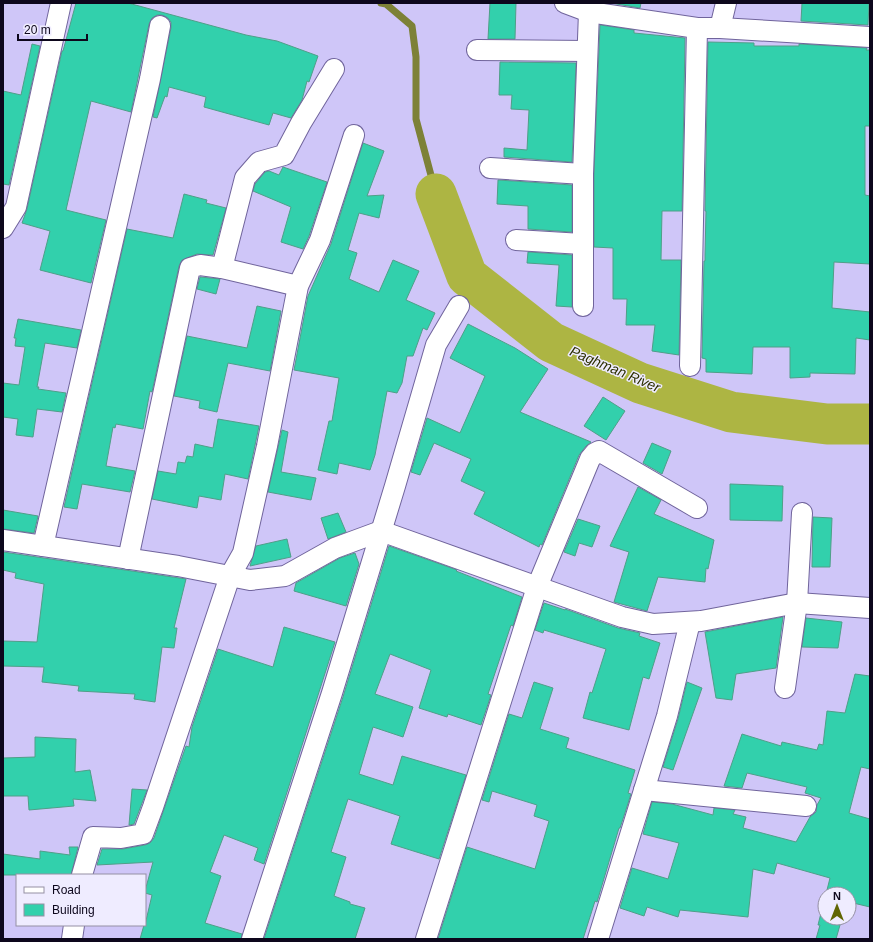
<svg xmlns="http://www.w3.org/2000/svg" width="873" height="942" viewBox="0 0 873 942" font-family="Helvetica,sans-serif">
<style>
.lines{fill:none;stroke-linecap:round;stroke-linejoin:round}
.stream{stroke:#7d8137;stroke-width:7}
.river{stroke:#adb543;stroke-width:41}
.building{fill:#32d0ac;stroke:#4f9f88}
.minor-casing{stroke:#70649c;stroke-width:22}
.minor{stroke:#fff;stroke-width:20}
.labels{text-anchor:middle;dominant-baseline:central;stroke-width:3;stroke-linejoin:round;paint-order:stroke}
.water-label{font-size:14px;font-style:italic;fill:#2d3000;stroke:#efecff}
</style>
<rect width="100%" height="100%" fill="#cfc6f8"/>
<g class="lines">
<path class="stream" d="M 381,3 L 386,4 L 412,26 L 416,57 L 416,119 L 436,194"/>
<path class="river" d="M 436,194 L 467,276 L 551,342 L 640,383 L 731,412 L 827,424 L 870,424"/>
</g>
<g class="building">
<path d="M 76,3 L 128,3 L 246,35 L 277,41 L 318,56 L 309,82 L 307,81 L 302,100 L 291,118 L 273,113 L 269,125 L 204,107 L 206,97 L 169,87 L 167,97 L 165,96 L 157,118 L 153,117 L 171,28 L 171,22 L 168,18 L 162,15 L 157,15 L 152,18 L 149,24 L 131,112 L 91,101 L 66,210 L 106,220 L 91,283 L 40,270 L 50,231 L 22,223 L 27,209 L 62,51 L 63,51 Z"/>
<path d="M 490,3 L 516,3 L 515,39 L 488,39 Z"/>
<path d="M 611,3 L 641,3 L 640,8 Z"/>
<path d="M 802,3 L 869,3 L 868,25 L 801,21 Z"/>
<path d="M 600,25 L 634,30 L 634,33 L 685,38 L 682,211 L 662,211 L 661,260 L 681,260 L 679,355 L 652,351 L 655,325 L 626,325 L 627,299 L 613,299 L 613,248 L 594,247 L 594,174 Z"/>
<path d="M 708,42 L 754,43 L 754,46 L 799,46 L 799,44 L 867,48 L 866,50 L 870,50 L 870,126 L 865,126 L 865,195 L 870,196 L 870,264 L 834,262 L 832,308 L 870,312 L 870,340 L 856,338 L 855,374 L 810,373 L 810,377 L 790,378 L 790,347 L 753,347 L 752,374 L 706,372 L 706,359 L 702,358 L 704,261 L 705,261 L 705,255 L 706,211 L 705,211 Z"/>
<path d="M 32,44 L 40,46 L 9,185 L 3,184 L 3,91 L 21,95 Z"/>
<path d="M 500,62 L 576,63 L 572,162 L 504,157 L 504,148 L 527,150 L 529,110 L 511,109 L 512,95 L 499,95 Z"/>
<path d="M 363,143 L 384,151 L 367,196 L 384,195 L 379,218 L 359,213 L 348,250 L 357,253 L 349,279 L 379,292 L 393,260 L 419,271 L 406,300 L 435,313 L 427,330 L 423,328 L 413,356 L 407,356 L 402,383 L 397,393 L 387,391 L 375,455 L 370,470 L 339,463 L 337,474 L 318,470 L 329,421 L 332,421 L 339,378 L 294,370 L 308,296 L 331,244 Z"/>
<path d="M 283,167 L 327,182 L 309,236 L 303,249 L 281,242 L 291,207 L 253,191 L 255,184 L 265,172 L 269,171 L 279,175 Z"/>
<path d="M 498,180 L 572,185 L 572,232 L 528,229 L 528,206 L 497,204 Z"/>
<path d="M 184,194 L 207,200 L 206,203 L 226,208 L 213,255 L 197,254 L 182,260 L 179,266 L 152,392 L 150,391 L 143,429 L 116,424 L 115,428 L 113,427 L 106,466 L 135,471 L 130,492 L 82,484 L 77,509 L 64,507 L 127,229 L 173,238 Z"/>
<path d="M 528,252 L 572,255 L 572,307 L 556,306 L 559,265 L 527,263 Z"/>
<path d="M 200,277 L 220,279 L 216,294 L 197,289 Z"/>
<path d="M 257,306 L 281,311 L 270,371 L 228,363 L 217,412 L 199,408 L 200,401 L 174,396 L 187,336 L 247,348 Z"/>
<path d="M 18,319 L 81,330 L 77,348 L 45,343 L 37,387 L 39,387 L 38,389 L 66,393 L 62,412 L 37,409 L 33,437 L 16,435 L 18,419 L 3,417 L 3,383 L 19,385 L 25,347 L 15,346 L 16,338 L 14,338 Z"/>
<path d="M 468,324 L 515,348 L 548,369 L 520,412 L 591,442 L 586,446 L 579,455 L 542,545 L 540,544 L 539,547 L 474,514 L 485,492 L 461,481 L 471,459 L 434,443 L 420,475 L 411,472 L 427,418 L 460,433 L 485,376 L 450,358 Z"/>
<path d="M 603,397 L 625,411 L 606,440 L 584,426 Z"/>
<path d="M 218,419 L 259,426 L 248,479 L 225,474 L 221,500 L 199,496 L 197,508 L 152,499 L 158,471 L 176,474 L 178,462 L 185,463 L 187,456 L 193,457 L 195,444 L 213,448 Z"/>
<path d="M 282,430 L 288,432 L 281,472 L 316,478 L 311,500 L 268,492 Z"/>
<path d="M 652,443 L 671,451 L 662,474 L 643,463 Z"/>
<path d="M 730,484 L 783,486 L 782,521 L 730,520 Z"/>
<path d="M 638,487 L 661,500 L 654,514 L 714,540 L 708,569 L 706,568 L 705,582 L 658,577 L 647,611 L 614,602 L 629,552 L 610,546 Z"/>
<path d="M 3,510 L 38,516 L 34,533 L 3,529 Z"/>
<path d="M 338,513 L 346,532 L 328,539 L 321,518 Z"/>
<path d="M 813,517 L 832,518 L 830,567 L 812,567 Z"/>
<path d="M 578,519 L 600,526 L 592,547 L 579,543 L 575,556 L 564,552 Z"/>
<path d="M 287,539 L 291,557 L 250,566 L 256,546 Z"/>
<path d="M 389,546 L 457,570 L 456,571 L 522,597 L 513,626 L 511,625 L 488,694 L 491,695 L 481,725 L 448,714 L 447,717 L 419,708 L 431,670 L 390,654 L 375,694 L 413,707 L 403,737 L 373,727 L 359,774 L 393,785 L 402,756 L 466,775 L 439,859 L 391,844 L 400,816 L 348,799 L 331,852 L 346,857 L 334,896 L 350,902 L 350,904 L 365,908 L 355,939 L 264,939 L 343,697 Z"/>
<path d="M 3,552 L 186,579 L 174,628 L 177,628 L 174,648 L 162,647 L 155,702 L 134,699 L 135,694 L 78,691 L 79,686 L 42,682 L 44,667 L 3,666 L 3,641 L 37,642 L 44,584 L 15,578 L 16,573 L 3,570 Z"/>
<path d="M 355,553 L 359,564 L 346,606 L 294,591 L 296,583 L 340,558 Z"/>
<path d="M 544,603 L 565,610 L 565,609 L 618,628 L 640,633 L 639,636 L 660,643 L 649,679 L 643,677 L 629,730 L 583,718 L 590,692 L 592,693 L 606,649 L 544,630 L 543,633 L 535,630 Z"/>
<path d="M 783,617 L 776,668 L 736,674 L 732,700 L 716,698 L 705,632 Z"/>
<path d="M 806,618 L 842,622 L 838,648 L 802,647 Z"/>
<path d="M 284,627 L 335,642 L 264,864 L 254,860 L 258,848 L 224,835 L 210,872 L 221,876 L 205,923 L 242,934 L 241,939 L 140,939 L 144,925 L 145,925 L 152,895 L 145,893 L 145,891 L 153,862 L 97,865 L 102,849 L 123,849 L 145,845 L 150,843 L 154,838 L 186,746 L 189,747 L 192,727 L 218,649 L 273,667 Z"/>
<path d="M 855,674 L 870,676 L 870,769 L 861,767 L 849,813 L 870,819 L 870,907 L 849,902 L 849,894 L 826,894 L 830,878 L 777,863 L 774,874 L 753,869 L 748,917 L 680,910 L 678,917 L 647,907 L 644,916 L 620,908 L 632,868 L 668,879 L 679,843 L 643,834 L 652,802 L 672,804 L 713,815 L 714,808 L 735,810 L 733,814 L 746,817 L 743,828 L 796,842 L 810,817 L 816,812 L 817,805 L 821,798 L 805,793 L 807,787 L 747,773 L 742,788 L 724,786 L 742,734 L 781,746 L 782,742 L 817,750 L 819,744 L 823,745 L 827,711 L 845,713 Z"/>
<path d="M 534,682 L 553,688 L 540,729 L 569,738 L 566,748 L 635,770 L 628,793 L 631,794 L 620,828 L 619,828 L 597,902 L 595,901 L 583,939 L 438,939 L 467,847 L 535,869 L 549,821 L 534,816 L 537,805 L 492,791 L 489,802 L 482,800 L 509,714 L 522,718 Z"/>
<path d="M 687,682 L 702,688 L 673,770 L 663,767 L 678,719 Z"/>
<path d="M 35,737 L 76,739 L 75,772 L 90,770 L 96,801 L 73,799 L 74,806 L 29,810 L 28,796 L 3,796 L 3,758 L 35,757 Z"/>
<path d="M 132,789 L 147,790 L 134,824 L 129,825 Z"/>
<path d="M 69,847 L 78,847 L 71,875 L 3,875 L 3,854 L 40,859 L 40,851 L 70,855 Z"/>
<path d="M 825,897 L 825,918 L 842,918 L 836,939 L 816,939 L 820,925 L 818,925 Z"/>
</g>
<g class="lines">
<g class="minor-casing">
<g id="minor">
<path d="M 565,3 L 589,12 L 697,28 L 720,28 L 870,37"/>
<path d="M 720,28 L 726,3"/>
<path d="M 477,50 L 587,51"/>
<path d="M 490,168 L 583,174"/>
<path d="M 3,228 L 16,207 L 61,3"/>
<path d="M 516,240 L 582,244"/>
<path d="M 222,268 L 245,178 L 259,162 L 284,155 L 301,123 L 334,69"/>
<path d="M 583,306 L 583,174 L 589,12"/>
<path d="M 690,366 L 697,28"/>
<path d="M 3,540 L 178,566 L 250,580 L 285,576 L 335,548 L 381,531 L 622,617 L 653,624 L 701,621 L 797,603 L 870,608"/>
<path d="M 43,546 L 150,79 L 160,26"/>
<path d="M 128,559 L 190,268 L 200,265 L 222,268 L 298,286"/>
<path d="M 785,688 L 797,603 L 802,513"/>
<path d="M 644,790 L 806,806"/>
<path d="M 82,875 L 93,837 L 121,838 L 143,834 L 153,807 L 230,576 L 243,553 L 267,446 L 298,286 L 320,240 L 354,135"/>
<path d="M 72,939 L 74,925"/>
<path d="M 252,939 L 332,693 L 395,486 L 436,345 L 459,306"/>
<path d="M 426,939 L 537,587 L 590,459 L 595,453 L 599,451 L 697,508"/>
<path d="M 598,939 L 667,716 L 690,622"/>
</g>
</g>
<use href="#minor" class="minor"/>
</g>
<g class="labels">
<g class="water-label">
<text transform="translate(615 369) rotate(23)">Paghman River</text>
</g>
</g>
<rect width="873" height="942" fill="none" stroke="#0d071c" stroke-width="8"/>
<rect x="16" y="874" width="130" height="52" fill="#efecff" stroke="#9590a4"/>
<rect x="24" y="887" width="20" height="6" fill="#ffffff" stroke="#9590a4"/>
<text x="52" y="894" font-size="12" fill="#0d071c">Road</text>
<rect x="24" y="904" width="20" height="12" fill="#32d0ac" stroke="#9590a4"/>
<text x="52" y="914" font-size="12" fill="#0d071c">Building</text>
<g transform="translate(837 906)"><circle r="19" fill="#efecff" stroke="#9590a4"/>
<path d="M0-3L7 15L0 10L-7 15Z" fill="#616603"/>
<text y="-6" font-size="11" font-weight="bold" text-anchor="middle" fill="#0d071c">N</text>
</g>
<path d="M18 34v6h69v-6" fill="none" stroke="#0d071c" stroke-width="2"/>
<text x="24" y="34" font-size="12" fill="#0d071c" stroke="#efecff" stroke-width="3" paint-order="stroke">20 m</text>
</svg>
